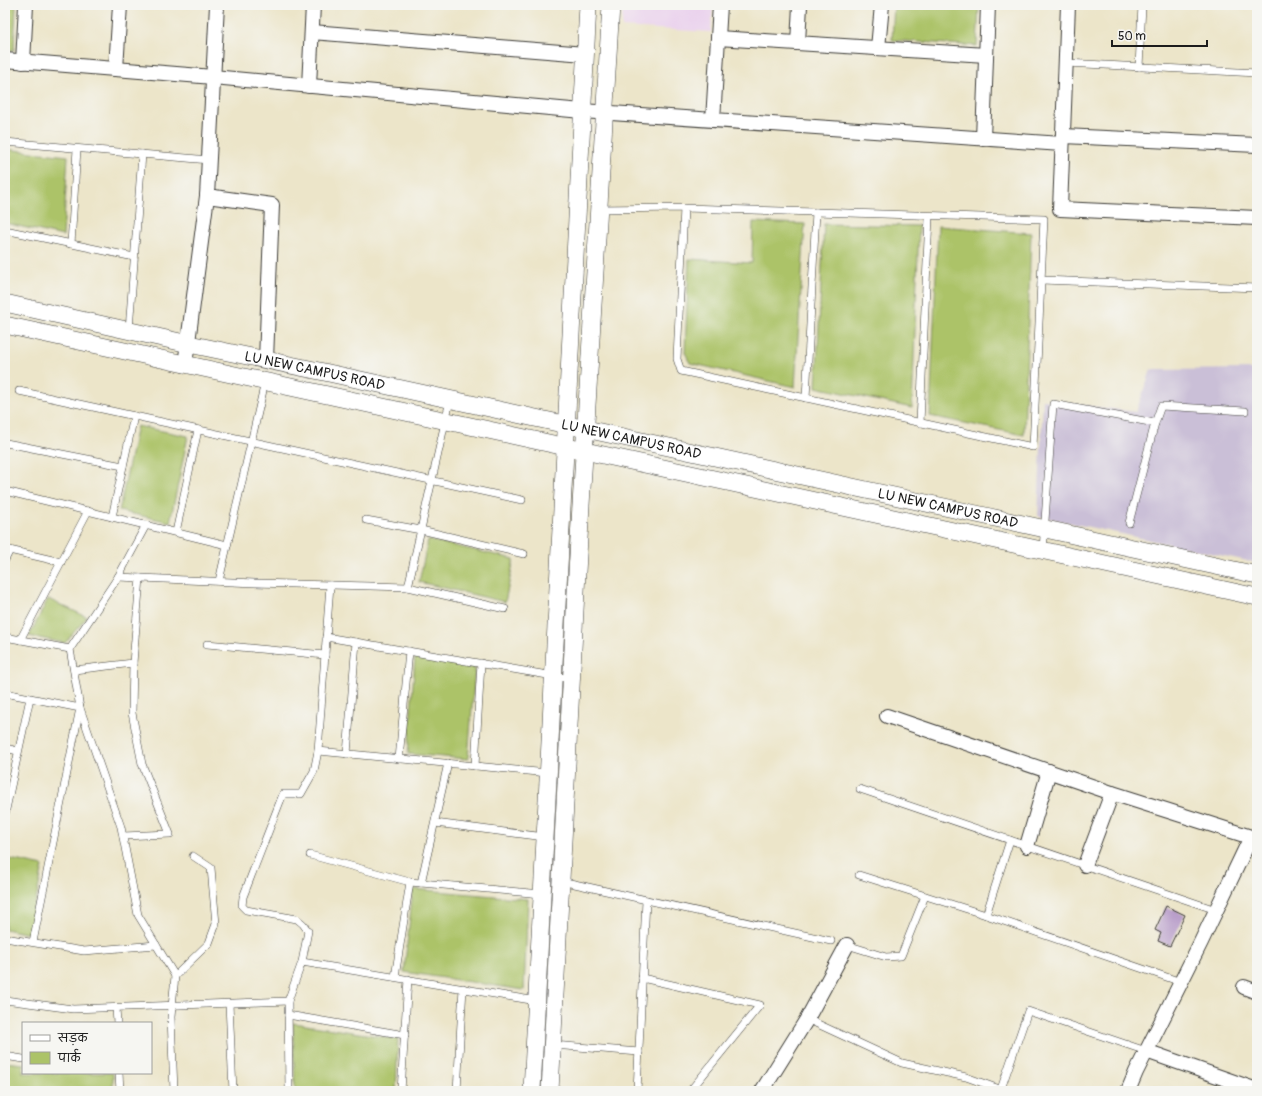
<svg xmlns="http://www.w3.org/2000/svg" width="1262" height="1096" font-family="Pangolin,'Playpen Sans Deva',sans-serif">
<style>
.built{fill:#ead1ed}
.industrial{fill:#cabfd7}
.green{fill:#acc368;stroke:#647042}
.building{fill:#b69ac8}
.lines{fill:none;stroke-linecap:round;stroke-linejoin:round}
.service-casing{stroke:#3b3a36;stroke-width:8}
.minor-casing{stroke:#3b3a36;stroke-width:16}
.tertiary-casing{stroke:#3b3a36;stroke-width:18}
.service{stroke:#fff;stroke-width:7}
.minor{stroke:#fff;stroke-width:14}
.tertiary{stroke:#fff;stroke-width:17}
.labels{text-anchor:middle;stroke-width:3.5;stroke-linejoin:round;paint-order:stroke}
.street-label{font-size:14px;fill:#1c1c1c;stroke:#f6f6f2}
</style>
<rect width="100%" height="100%" fill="#f6f6f2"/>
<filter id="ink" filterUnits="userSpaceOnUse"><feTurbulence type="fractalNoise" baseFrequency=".025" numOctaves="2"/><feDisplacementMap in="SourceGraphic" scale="8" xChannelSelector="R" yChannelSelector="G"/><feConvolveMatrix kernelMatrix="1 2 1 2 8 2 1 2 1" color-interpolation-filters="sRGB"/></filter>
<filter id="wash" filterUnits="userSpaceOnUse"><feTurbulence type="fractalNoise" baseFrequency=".012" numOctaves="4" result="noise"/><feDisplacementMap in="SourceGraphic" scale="16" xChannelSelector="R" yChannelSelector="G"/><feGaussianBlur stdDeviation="0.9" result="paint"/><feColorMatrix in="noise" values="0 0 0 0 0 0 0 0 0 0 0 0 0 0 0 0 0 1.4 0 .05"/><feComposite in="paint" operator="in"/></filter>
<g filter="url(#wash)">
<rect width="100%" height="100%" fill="#ece5c9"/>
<polygon class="built" points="623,5 713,5 711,32 622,27"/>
<polygon class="industrial" points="1257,369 1257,563 1038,516 1043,400 1136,412 1151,370"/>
<g class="green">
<polygon points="5,5 16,5 14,50 5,50"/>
<polygon points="894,5 979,5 977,46 892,40"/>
<polygon points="5,149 68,156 63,236 5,223"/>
<polygon points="753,222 805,224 795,387 690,363 685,352 689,259 752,263"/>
<polygon points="824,224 919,226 912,408 816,387"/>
<polygon points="938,226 1031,233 1024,435 930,416"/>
<polygon points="137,426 188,436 170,522 119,511"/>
<polygon points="428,540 514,559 505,602 419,582"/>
<polygon points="48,599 87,617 65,643 29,636"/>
<polygon points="415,656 475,668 468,759 408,754"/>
<polygon points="5,858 43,866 29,934 5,929"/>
<polygon points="413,889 528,899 524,990 404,972"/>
<polygon points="293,1023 398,1039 396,1091 295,1091"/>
<polygon points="5,1062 23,1064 23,1073 113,1073 113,1091 5,1091"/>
</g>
<g id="blocks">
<polygon class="building" points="1166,906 1185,915 1170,946 1158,941 1161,933 1155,930"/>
</g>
</g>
<g filter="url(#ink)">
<use href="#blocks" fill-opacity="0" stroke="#3b3a36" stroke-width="1"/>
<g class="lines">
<defs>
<g id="service">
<polyline points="1066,63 1257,73"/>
<polyline points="1139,67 1142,5"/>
<polyline points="5,142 209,160"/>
<polyline points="599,209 684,208 1044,219 1033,447 681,371 677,359 684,208"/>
<polyline points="5,230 134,257"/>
<polyline points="71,244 77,149"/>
<polyline points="1041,280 1257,288"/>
<polyline points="129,330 142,154"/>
<polyline points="19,391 522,500"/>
<polyline points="806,398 816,212"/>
<polyline points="920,423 929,216"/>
<polyline points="6,443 123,466"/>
<polyline points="5,491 227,545"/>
<polyline points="112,517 134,416"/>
<polyline points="366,520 421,530 524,554"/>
<polyline points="1129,523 1155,423 1161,406 1245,411"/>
<polyline points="146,525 118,577 70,649 80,708 121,827 138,915 175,976 171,1017 174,1091"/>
<polyline points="176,532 198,430"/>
<polyline points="5,549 61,562"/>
<polyline points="1043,550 1053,404 1155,423"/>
<polyline points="5,560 10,550"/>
<polyline points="118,577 255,583 408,587 505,609"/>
<polyline points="219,581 265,382"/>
<polyline points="408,587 450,400"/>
<polyline points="5,637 70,649"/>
<polyline points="326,637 571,679"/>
<polyline points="20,640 88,511"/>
<polyline points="207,644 325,655"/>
<polyline points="74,670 133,663"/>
<polyline points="5,693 80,708 33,942"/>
<polyline points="5,748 18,751"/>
<polyline points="318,751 548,773"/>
<polyline points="347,754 356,642"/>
<polyline points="399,759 409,651"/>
<polyline points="475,766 481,663"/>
<polyline points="860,789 1216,910"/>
<polyline points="5,814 30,698"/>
<polyline points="435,823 545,837"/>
<polyline points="123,836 170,834 142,764 132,713 133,663 140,578"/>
<polyline points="310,855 410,882 542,894"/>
<polyline points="859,875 986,915 1181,982"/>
<polyline points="561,881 831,941"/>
<polyline points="421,883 448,763"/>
<polyline points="986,915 1010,840"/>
<polyline points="5,938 84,951 156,945"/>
<polyline points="847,945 886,957 901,956 925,896"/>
<polyline points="302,962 308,931 303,924 297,919 246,910 242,906 243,897 283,794 301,794 314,771 318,751 330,585"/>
<polyline points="175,976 209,943 216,924 211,868 193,856"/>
<polyline points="395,977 410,882"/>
<polyline points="642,978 760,1005 690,1091"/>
<polyline points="5,1000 73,1009 288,1001 302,962 537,1001"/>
<polyline points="288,1001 289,1091"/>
<polyline points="229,1004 233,1091"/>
<polyline points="116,1008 117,1023"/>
<polyline points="288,1015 405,1035"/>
<polyline points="807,1019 902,1063 966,1077 1005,1091"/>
<polyline points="553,1045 639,1052"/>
<polyline points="5,1056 23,1059"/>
<polyline points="119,1073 120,1091"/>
<polyline points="1001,1089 1028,1011 1146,1051"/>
<polyline points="401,1091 408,979"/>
<polyline points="457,1091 463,988"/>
<polyline points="637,1091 646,900"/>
</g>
<g id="minor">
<polyline points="1068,5 1060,209 1257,218"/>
<polyline points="312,32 585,54"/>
<polyline points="718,38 986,55"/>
<polyline points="798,43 800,5"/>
<polyline points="878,48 882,5"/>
<polyline points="5,60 213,77 582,111 1062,144"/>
<polyline points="23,62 26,5"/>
<polyline points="116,69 120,5"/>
<polyline points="309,86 313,5"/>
<polyline points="713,120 720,5"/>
<polyline points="1063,136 1257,145"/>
<polyline points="983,139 988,5"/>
<polyline points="207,196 272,205 266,360"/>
<polyline points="185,365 207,196 217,5"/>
<polyline points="887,716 1112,793 1257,839"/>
<polyline points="1027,846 1049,771"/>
<polyline points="1085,865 1112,793"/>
<polyline points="1244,987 1257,992"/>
<polyline points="1146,1051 1257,1090"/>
<polyline points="762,1091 807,1019 847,945"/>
<polyline points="1128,1091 1136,1072 1201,942 1251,837"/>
</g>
<g id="tertiary">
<path id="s1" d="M5,303L189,344L324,372L1257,575"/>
<polyline points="5,325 1257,597"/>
<polyline points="532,1091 588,5"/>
<polyline points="550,1091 577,572 611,5"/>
</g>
</defs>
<use href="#service" class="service-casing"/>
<use href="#minor" class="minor-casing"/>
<use href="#tertiary" class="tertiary-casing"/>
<use href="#service" class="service"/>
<use href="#minor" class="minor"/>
<use href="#tertiary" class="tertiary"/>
</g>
</g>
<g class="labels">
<g class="street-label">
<text dy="5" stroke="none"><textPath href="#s1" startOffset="317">LU NEW CAMPUS ROAD</textPath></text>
<text dy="5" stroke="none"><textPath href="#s1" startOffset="641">LU NEW CAMPUS ROAD</textPath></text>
<text dy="5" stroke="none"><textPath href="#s1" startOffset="965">LU NEW CAMPUS ROAD</textPath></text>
</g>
</g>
<rect width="1262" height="1096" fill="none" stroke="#f6f6f2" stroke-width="20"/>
<rect x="22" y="1022" width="130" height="52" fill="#f6f6f2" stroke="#9f9f9c"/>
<rect x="30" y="1035" width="20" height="6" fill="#ffffff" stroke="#9f9f9c"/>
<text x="58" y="1042" font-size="12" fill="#1c1c1c">सड़क</text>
<rect x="30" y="1052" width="20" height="12" fill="#acc368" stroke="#9f9f9c"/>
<text x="58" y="1062" font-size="12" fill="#1c1c1c">पार्क</text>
<path d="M1112 40v6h95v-6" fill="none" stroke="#1c1c1c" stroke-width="2"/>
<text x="1118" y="40" font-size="12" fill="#1c1c1c" stroke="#f6f6f2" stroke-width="3" paint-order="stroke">50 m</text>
</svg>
